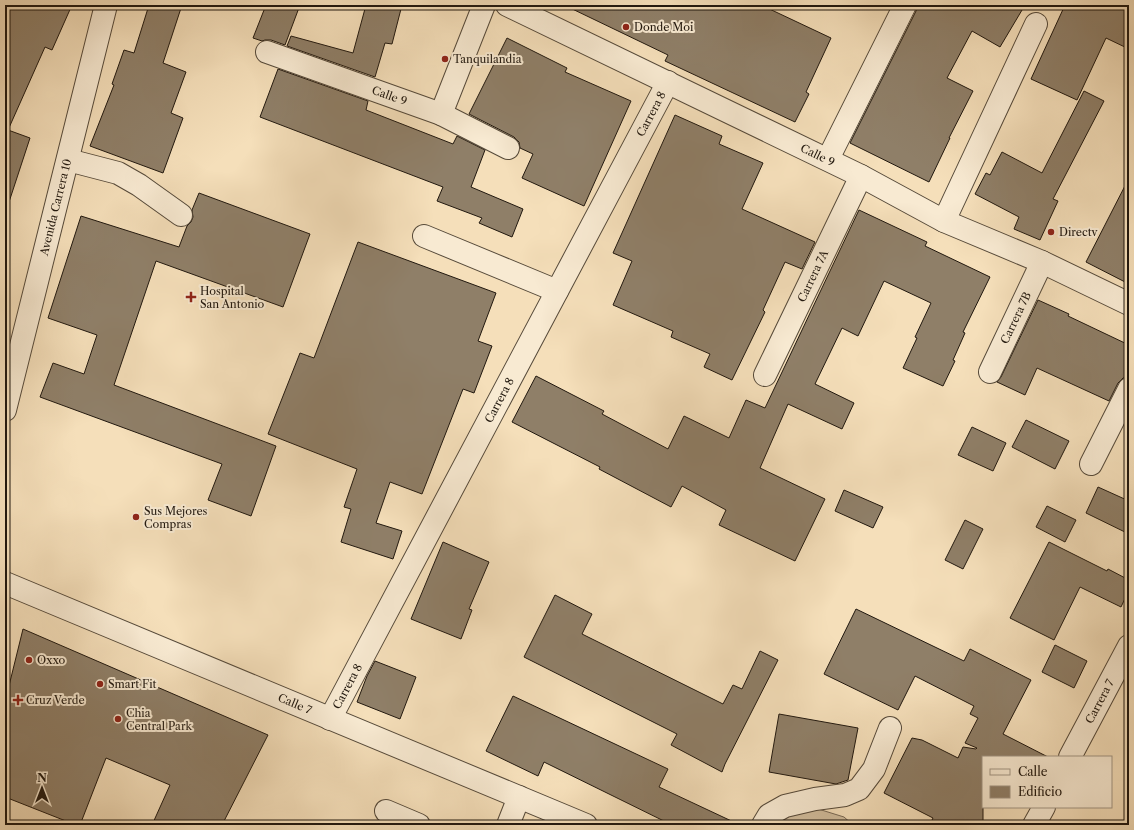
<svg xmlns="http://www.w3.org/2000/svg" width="1134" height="830" font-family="'Libre Caslon Text',serif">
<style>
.green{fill:#d1bd9d;stroke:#796a56}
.building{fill:#8f7f68;stroke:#21180f}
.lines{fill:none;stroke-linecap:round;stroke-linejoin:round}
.minor-casing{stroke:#564a3a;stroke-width:24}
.minor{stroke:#f8ead2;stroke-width:22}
.poi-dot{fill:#8f2418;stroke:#f8ead2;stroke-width:1.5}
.labels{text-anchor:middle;stroke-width:4;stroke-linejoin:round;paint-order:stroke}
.poi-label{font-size:11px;fill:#21180f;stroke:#f8ead2;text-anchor:start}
.street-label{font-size:11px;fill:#21180f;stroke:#f8ead2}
</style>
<rect width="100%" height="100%" fill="#f5dfba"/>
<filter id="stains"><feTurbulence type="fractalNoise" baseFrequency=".005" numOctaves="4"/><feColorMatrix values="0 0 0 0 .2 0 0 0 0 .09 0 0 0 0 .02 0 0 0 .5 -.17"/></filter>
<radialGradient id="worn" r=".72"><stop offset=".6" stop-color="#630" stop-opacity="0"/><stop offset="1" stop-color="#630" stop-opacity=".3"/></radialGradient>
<polygon class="green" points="815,808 844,817 853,825 777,825 783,814"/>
<g class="building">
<polygon points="5,5 72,5 52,50 45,47 8,130 30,138 9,202 5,201"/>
<polygon points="149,5 182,5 163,63 186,72 171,113 183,118 163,173 90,146 114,85 112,84 124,50 134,53"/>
<polygon points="266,5 300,5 285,45 271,40 265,40 262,41 253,38"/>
<polygon points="366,5 402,5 392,44 385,43 375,77 287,46 291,36 353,53"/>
<polygon points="564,5 761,5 831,38 806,92 809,94 795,122 665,61 668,55"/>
<polygon points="917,5 1025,5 1000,47 972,31 947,78 973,91 949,138 950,138 929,182 850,143 916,11"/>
<polygon points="1065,5 1129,5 1129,49 1106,38 1077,100 1031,79"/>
<polygon points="507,38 567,68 565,72 631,101 584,206 522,178 533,154 520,148 519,142 514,137 469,114"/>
<polygon points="278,69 368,101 366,110 453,144 457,136 485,150 471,187 523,209 512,237 479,223 482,218 437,201 443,187 260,117"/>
<polygon points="1084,91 1104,101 1053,199 1058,201 1040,240 1014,229 1019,217 975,194 986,173 990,175 1002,152 1042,173"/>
<polygon points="675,115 722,136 719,144 763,163 742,209 815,242 802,269 785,262 763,310 765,312 732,380 704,367 710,354 671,337 673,331 613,305 632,261 613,253"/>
<polygon points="1129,178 1129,284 1086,262"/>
<polygon points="199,193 310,234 283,307 156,261 114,385 276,446 251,516 208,500 222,464 40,397 53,363 84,374 97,335 48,318 81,216 179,247 187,226 191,222 193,217 192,210"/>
<polygon points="859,210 927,242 925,246 990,277 963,332 965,333 953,360 955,361 943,386 903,368 917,338 915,337 931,303 884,281 858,336 842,328 815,384 854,403 842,429 788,404 760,468 825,499 795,561 719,525 726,510 682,486 671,507 599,469 600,467 512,422 536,376 604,411 602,414 668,449 684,416 729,438 746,400 765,408"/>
<polygon points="358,242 496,293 478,341 492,346 474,393 463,389 422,494 390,482 376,523 402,531 393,559 341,542 351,509 344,507 357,469 268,434 300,353 314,358"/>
<polygon points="1038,300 1069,314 1068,316 1129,345 1129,377 1123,378 1118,383 1109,401 1037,368 1025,395 997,382 1001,377"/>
<polygon points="1026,420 1069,441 1055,469 1012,447"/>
<polygon points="972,427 1006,443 993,471 958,455"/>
<polygon points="1098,487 1129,501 1129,534 1086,513"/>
<polygon points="844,490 883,507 873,528 835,511"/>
<polygon points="1047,506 1076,520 1065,542 1036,527"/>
<polygon points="965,520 983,529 963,569 945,560"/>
<polygon points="443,542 489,562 469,609 472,610 461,639 411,619"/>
<polygon points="1049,542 1107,571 1108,569 1129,580 1129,590 1121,607 1080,587 1054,640 1010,618"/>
<polygon points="555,595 592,614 582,634 723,704 733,685 742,689 760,651 778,660 725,764 722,772 671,745 677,734 524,657"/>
<polygon points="856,609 964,661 970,649 1031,680 1003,734 1048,757 983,757 983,825 943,825 932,820 933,818 884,793 912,738 922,740 958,758 963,747 976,749 977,748 965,743 978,718 970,714 974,706 915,676 898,710 824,674"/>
<polygon points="23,629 268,735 222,825 152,825 170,785 106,758 80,825 76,825 5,797 5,702"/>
<polygon points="1055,645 1087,661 1074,688 1042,672"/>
<polygon points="375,661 416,677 400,719 357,702 367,676"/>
<polygon points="513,696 668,769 659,787 740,825 672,825 544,762 538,776 486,751"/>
<polygon points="779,714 858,728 848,780 836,784 769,772"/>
</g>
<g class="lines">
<defs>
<g id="minor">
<path id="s1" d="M507,5L861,176L944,221L1042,262L1129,304"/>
<path id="s2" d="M267,52L441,114L508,148"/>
<polyline points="441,114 484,5"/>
<polyline points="828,159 905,5"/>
<polyline points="68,160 118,173 139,185 181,215"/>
<polyline points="944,221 1036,24"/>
<polyline points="424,236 557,291"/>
<path id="s3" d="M990,372L1042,262"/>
<path id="s4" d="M765,375L861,176"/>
<path id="s5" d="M5,410L106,5"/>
<polyline points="1091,464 1129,389"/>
<path id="s6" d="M5,583L586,825"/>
<path id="s7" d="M330,719L668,82"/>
<path id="s8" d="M1070,757L1129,646"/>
<polyline points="386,811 419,825"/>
<polyline points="508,825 519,797"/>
<polyline points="763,825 769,815 785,806 815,799 845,795 859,789 874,769 890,728"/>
<polyline points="1034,825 1044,807"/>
</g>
</defs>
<use href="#minor" class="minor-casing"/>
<use href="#minor" class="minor"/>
</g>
<g class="poi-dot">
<circle cx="626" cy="27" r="4"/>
<circle cx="445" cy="59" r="4"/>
<circle cx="1051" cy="232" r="4"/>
<path d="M189 291h4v4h4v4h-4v4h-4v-4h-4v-4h4z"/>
<circle cx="136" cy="517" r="4"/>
<circle cx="29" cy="660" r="4"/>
<circle cx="100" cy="684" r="4"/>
<path d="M16 694h4v4h4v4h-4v4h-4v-4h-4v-4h4z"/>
<circle cx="118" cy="719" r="4"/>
</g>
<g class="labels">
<g class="poi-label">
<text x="634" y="31">Donde Moi</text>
<text x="453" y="63">Tanquilandia</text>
<text x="1059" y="236">Directv</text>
<text x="200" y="295">Hospital<tspan x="200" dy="13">San Antonio</tspan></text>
<text x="144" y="515">Sus Mejores<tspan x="144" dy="13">Compras</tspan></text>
<text x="37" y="664">Oxxo</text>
<text x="108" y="688">Smart Fit</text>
<text x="26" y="704">Cruz Verde</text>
<text x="126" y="717">Chia<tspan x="126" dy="13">Central Park</tspan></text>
</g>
<g class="street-label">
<text dy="4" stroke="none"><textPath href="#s2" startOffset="130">Calle 9</textPath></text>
<text dy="4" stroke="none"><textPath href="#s7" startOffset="685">Carrera 8</textPath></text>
<text dy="4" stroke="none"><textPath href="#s1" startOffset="345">Calle 9</textPath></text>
<text dy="4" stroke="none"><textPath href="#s5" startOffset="209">Avenida Carrera 10</textPath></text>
<text dy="4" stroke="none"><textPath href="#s4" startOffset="110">Carrera 7A</textPath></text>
<text dy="4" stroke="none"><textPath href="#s3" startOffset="60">Carrera 7B</textPath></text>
<text dy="4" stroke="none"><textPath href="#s7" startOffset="361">Carrera 8</textPath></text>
<text dy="4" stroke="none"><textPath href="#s7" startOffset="37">Carrera 8</textPath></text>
<text dy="4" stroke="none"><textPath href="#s8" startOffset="63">Carrera 7</textPath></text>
<text dy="4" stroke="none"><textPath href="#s6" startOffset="314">Calle 7</textPath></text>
</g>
</g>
<rect width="1134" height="830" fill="none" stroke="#f5dfba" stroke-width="20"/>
<rect x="6" y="6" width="1122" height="818" fill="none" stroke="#21180f" stroke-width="2"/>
<rect x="10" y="10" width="1114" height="810" fill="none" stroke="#21180f"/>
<rect x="982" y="756" width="130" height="52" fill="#f8ead2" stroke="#a29684"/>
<rect x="990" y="769" width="20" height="6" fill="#f8ead2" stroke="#a29684"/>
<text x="1018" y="776" font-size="12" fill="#21180f">Calle</text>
<rect x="990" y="786" width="20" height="12" fill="#8f7f68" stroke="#a29684"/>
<text x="1018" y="796" font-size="12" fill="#21180f">Edificio</text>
<g transform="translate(42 788)" stroke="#f8ead2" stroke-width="3" paint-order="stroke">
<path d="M0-3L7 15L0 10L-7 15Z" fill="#21180f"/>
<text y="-6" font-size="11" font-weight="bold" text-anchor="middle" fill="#21180f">N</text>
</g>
<rect width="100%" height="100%" filter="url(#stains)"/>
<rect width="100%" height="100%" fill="url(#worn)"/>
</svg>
